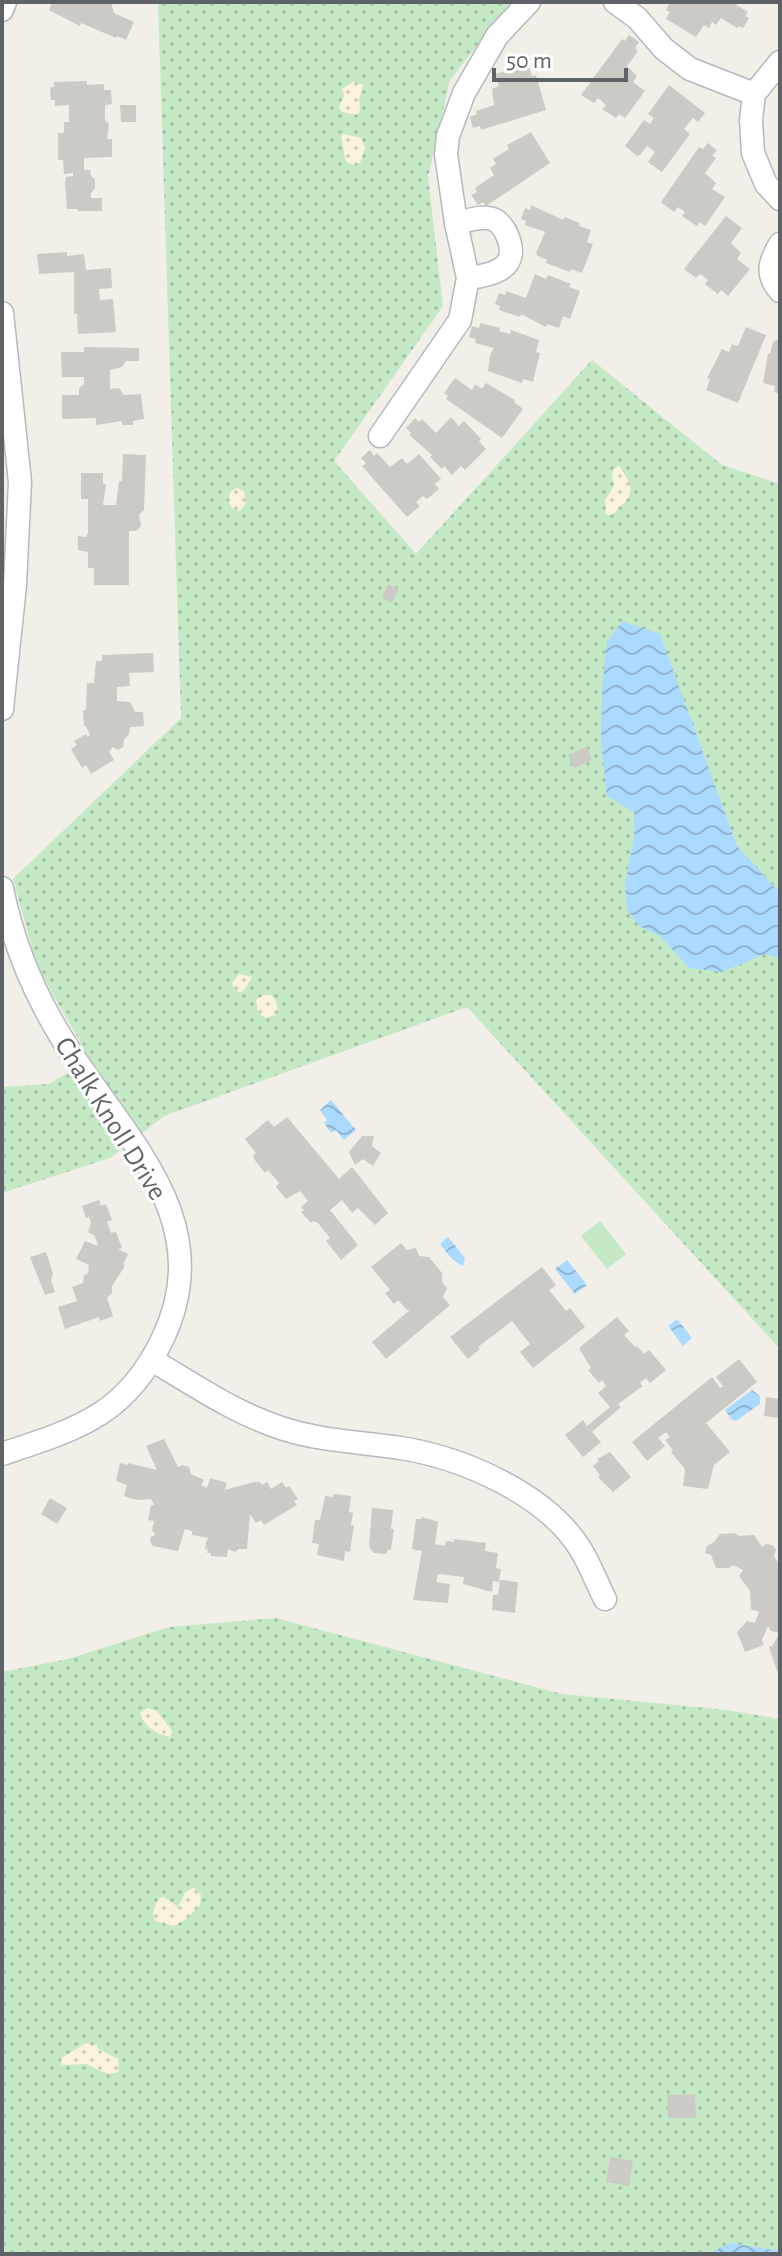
<svg xmlns="http://www.w3.org/2000/svg" width="782" height="2256" font-family="'Alegreya Sans',sans-serif">
<style>
.grass{fill:url(#grass-dots)}
.sand{fill:url(#sand-dots)}
.pitch{fill:#c5e8c5}
.water{fill:url(#water-waves)}
.building{fill:#cccac5}
.lines{fill:none;stroke-linecap:round;stroke-linejoin:round}
.minor-casing{stroke:#b5b8bc;stroke-width:25}
.minor{stroke:#fff;stroke-width:22}
.labels{text-anchor:middle;stroke-width:6;stroke-linejoin:round;paint-order:stroke}
.street-label{font-size:28px;fill:#5f6368;stroke:#fff}
</style>
<defs>
<pattern id="grass-dots" width="8" height="8" patternUnits="userSpaceOnUse" patternTransform="scale(2)"><rect width="8" height="8" fill="#c5e8c5"/><path d="M2 2h.1M6 6h.1" fill="none" stroke="#a3c0a4" stroke-width="1.8" stroke-linecap="round"/></pattern>
<pattern id="sand-dots" width="8" height="8" patternUnits="userSpaceOnUse" patternTransform="scale(2)"><rect width="8" height="8" fill="#fbf3d9"/><path d="M2 2h.1M6 6h.1" fill="none" stroke="#cec8b4" stroke-width="1.8" stroke-linecap="round"/></pattern>
<pattern id="water-waves" width="16" height="10" patternUnits="userSpaceOnUse" patternTransform="scale(2)"><rect width="16" height="10" fill="#aadaff"/><path d="M0 5q4-4 8 0t8 0" fill="none" stroke="#8eb4d2"/></pattern>
</defs>
<rect width="100%" height="100%" fill="#f1efe8"/>
<g class="grass">
<polygon points="158,2 511,2 450,80 428,177 443,306 334,461 416,554 592,360 722,465 780,484 780,1349 467,1007 164,1116 110,1158 2,1193 2,1087 49,1084 69,1072 83,1047 37,966 13,879 181,718"/>
<polygon points="276,1618 562,1694 727,1710 780,1719 780,2254 2,2254 2,1672 68,1659 169,1627"/>
</g>
<g class="sand">
<polygon points="353,82 363,85 359,99 360,112 356,115 342,112 339,107 344,96 342,89"/>
<polygon points="344,134 361,138 365,148 360,163 354,165 346,162 341,137"/>
<path d="M619,466C638,493 632,495 612,515H606L605,500L614,486L612,475L613,469Z"/>
<polygon points="237,488 244,491 246,503 240,511 232,508 228,500 231,491"/>
<polygon points="239,974 252,977 245,989 240,993 234,988 232,983"/>
<path d="M262,995H271C277,1001 280,1008 275,1015L266,1018L258,1013L256,1000Z"/>
<path d="M148,1708L157,1711L172,1731L170,1737C155,1734 144,1726 140,1713Z"/>
<polygon points="194,1887 201,1895 200,1905 186,1919 174,1926 155,1921 153,1913 158,1899 164,1897 178,1907 185,1893"/>
<polygon points="86,2043 97,2045 97,2048 118,2059 119,2072 108,2074 86,2064 62,2065 60,2059"/>
</g>
<polygon class="pitch" points="600,1221 626,1254 607,1269 581,1236"/>
<g class="water">
<polygon points="622,621 660,634 737,846 780,893 780,958 765,954 722,972 689,968 660,936 639,926 627,909 625,884 634,838 634,812 607,796 601,742 602,691 607,642"/>
<polygon points="331,1100 356,1130 344,1140 336,1130 331,1133 324,1123 327,1120 320,1110"/>
<path d="M448,1237L465,1258L463,1266C451,1260 448,1254 440,1244Z"/>
<polygon points="567,1260 587,1285 575,1294 555,1269"/>
<polygon points="677,1319 692,1338 683,1346 668,1326"/>
<polygon points="752,1390 760,1396 760,1404 736,1421 732,1420 725,1410"/>
<polygon points="731,2243 780,2251 780,2254 707,2254"/>
</g>
<g class="building">
<polygon points="52,2 111,2 114,13 134,22 126,40 117,36 116,38 81,23 80,26 49,10"/>
<polygon points="670,2 732,2 748,12 745,16 749,18 743,28 739,26 737,28 721,18 716,25 712,22 709,28 704,25 696,37 666,19 670,12 666,10"/>
<polygon points="629,35 639,42 635,48 638,51 627,66 637,76 633,82 645,91 625,118 619,114 616,118 602,109 606,105 598,98 594,103 581,95 622,39 625,41"/>
<polygon points="528,64 532,76 536,75 546,110 481,130 480,126 473,128 470,117 477,114 476,111 494,105 492,89 499,86 495,74"/>
<polygon points="87,81 87,85 104,84 104,90 111,90 112,104 105,105 105,120 109,124 107,139 112,139 112,157 84,158 84,170 90,170 91,176 95,179 95,188 91,193 91,198 102,198 102,211 78,211 78,209 67,209 65,184 66,177 73,176 73,173 64,174 63,160 58,160 58,133 64,133 64,122 69,122 69,105 55,106 55,100 51,100 50,87 54,87 54,82"/>
<polygon points="669,85 705,113 698,122 693,118 684,129 690,134 662,172 648,162 655,152 647,146 640,155 637,156 625,146 644,120 650,124 654,118 648,114"/>
<polygon points="120,105 136,105 136,122 121,122"/>
<polygon points="531,132 550,163 486,206 483,202 478,205 471,195 477,192 475,188 494,175 490,168 496,164 493,159 509,149 507,145"/>
<polygon points="708,143 717,150 712,156 716,158 705,173 716,183 712,189 725,197 705,226 700,222 697,226 682,216 685,212 678,207 674,212 661,202 699,147 703,149"/>
<polygon points="531,205 563,220 565,217 580,223 579,226 591,230 587,242 593,244 582,273 571,269 570,272 546,263 547,260 538,256 536,253 545,232 525,225 526,221 521,219 525,208 530,210"/>
<polygon points="726,216 742,228 731,243 741,253 737,259 750,269 728,296 721,290 718,294 705,284 708,280 700,274 696,278 684,269"/>
<polygon points="67,252 67,256 84,254 86,270 111,268 112,288 99,289 100,300 113,299 116,332 78,334 77,314 74,314 74,272 39,274 37,254"/>
<polygon points="535,274 546,279 548,275 571,284 569,287 580,291 570,319 563,316 559,328 547,324 546,327 521,314 520,317 499,310 500,306 495,304 499,293 505,295 506,291 526,298"/>
<polygon points="480,323 500,328 499,331 510,334 511,330 539,340 536,352 540,353 533,382 523,379 522,383 488,371 490,355 494,348 475,343 476,339 469,337 472,326 479,328"/>
<polygon points="746,327 766,335 738,403 706,390 710,379 707,378 722,349 729,352 732,344 738,346"/>
<polygon points="777,340 780,341 780,394 774,392 775,386 763,383 768,354 770,354 773,342"/>
<polygon points="84,347 139,348 139,361 126,361 122,367 110,370 110,389 119,388 124,395 141,394 144,419 133,421 133,425 122,425 122,421 96,425 96,418 62,419 62,395 79,395 79,388 84,384 84,377 62,377 61,352 84,352"/>
<polygon points="455,378 472,390 475,384 482,389 486,383 515,400 514,402 523,409 502,438 446,399 448,396 444,393"/>
<polygon points="451,417 459,426 464,421 481,439 479,441 486,449 465,470 461,466 452,475 444,466 442,469 430,457 432,455 409,435 411,433 406,428 415,418 419,422 422,419 436,433"/>
<polygon points="370,450 374,456 377,453 390,467 402,458 407,464 419,454 441,479 435,484 439,489 427,499 423,496 416,502 420,506 407,517 362,466 366,463 361,458"/>
<polygon points="123,454 146,455 144,510 139,515 141,526 136,531 129,531 129,585 94,585 94,568 88,568 88,552 78,550 78,536 86,537 88,533 88,499 81,499 81,473 103,473 103,484 106,484 103,505 116,505 119,481 122,481"/>
<polygon points="388,584 399,589 392,603 382,598"/>
<polygon points="153,653 154,672 129,673 130,686 117,687 117,701 130,702 135,712 143,712 144,726 130,727 129,734 124,740 123,747 118,750 113,747 109,752 114,760 91,774 86,765 82,768 71,749 77,745 74,741 86,734 88,737 90,735 86,726 84,726 83,710 86,710 87,683 94,683 96,661 102,661 102,655"/>
<polygon points="587,747 592,760 574,768 568,755"/>
<polygon points="287,1117 339,1179 352,1167 388,1213 375,1225 358,1208 352,1213 342,1200 330,1210 358,1245 341,1260 326,1241 330,1238 318,1223 313,1221 311,1223 301,1212 304,1210 301,1207 308,1201 300,1191 286,1199 276,1187 279,1183 268,1170 265,1173 254,1159 253,1155 256,1153 245,1139 268,1120 274,1127"/>
<polygon points="362,1136 374,1136 372,1146 381,1153 373,1166 363,1159 355,1165 349,1152"/>
<polygon points="99,1200 101,1206 106,1204 112,1220 107,1222 111,1233 116,1232 122,1248 118,1249 128,1254 123,1264 125,1265 123,1269 112,1286 112,1293 107,1298 113,1316 100,1321 99,1317 65,1329 58,1307 77,1301 72,1287 83,1283 84,1275 88,1274 89,1265 76,1259 85,1241 98,1246 95,1236 88,1232 91,1223 89,1217 86,1218 82,1206"/>
<polygon points="401,1243 407,1250 416,1248 419,1256 429,1257 442,1273 442,1282 447,1288 443,1297 450,1305 386,1359 372,1342 410,1310 407,1310 398,1300 394,1304 385,1293 390,1290 371,1267"/>
<polygon points="46,1252 53,1274 51,1280 55,1292 45,1295 30,1257"/>
<polygon points="542,1267 556,1285 549,1290 566,1311 570,1308 585,1327 533,1368 520,1352 530,1344 512,1321 478,1347 480,1349 468,1359 450,1337"/>
<polygon points="617,1317 629,1331 624,1335 635,1347 637,1346 644,1354 649,1350 666,1370 650,1383 646,1378 640,1383 643,1386 618,1404 621,1407 592,1432 601,1442 583,1457 565,1435 583,1420 587,1426 610,1407 598,1393 606,1386 602,1380 599,1383 588,1370 591,1368 579,1348"/>
<polygon points="739,1359 757,1382 706,1423 730,1452 714,1465 708,1489 683,1486 685,1469 671,1452 673,1450 665,1440 670,1437 666,1432 658,1438 665,1446 647,1461 632,1442 712,1377 720,1388 723,1386 716,1377"/>
<polygon points="766,1397 780,1399 780,1418 764,1416"/>
<polygon points="164,1439 178,1467 183,1465 189,1467 191,1474 204,1480 201,1485 207,1488 210,1478 227,1483 225,1490 254,1482 260,1482 262,1485 267,1482 271,1489 282,1482 286,1488 289,1486 298,1499 294,1501 297,1505 264,1525 261,1520 256,1523 250,1514 247,1549 239,1549 235,1552 228,1549 227,1557 211,1556 211,1553 207,1553 208,1548 205,1550 206,1542 209,1538 192,1535 192,1531 185,1529 178,1551 153,1546 150,1541 151,1536 154,1536 155,1534 152,1530 154,1521 148,1520 151,1505 154,1505 151,1499 137,1500 124,1496 127,1485 116,1481 120,1463 128,1465 128,1463 157,1470 146,1446"/>
<polygon points="610,1452 631,1477 613,1492 598,1477 600,1475 593,1466 599,1461 597,1459"/>
<polygon points="334,1494 351,1496 349,1512 353,1513 351,1525 354,1525 350,1552 345,1551 344,1561 317,1555 319,1544 312,1543 315,1520 320,1520 325,1496 333,1497"/>
<polygon points="50,1498 67,1508 57,1524 41,1514"/>
<polygon points="372,1508 393,1510 391,1529 394,1529 391,1550 388,1550 386,1554 374,1553 369,1547"/>
<polygon points="422,1517 438,1522 435,1544 445,1546 446,1541 454,1542 454,1539 486,1543 485,1551 498,1553 496,1568 501,1569 499,1582 493,1581 492,1592 463,1584 464,1577 438,1574 436,1582 450,1584 448,1603 413,1600 422,1551 412,1549 416,1519 421,1519"/>
<polygon points="735,1533 739,1536 754,1535 762,1547 766,1544 772,1545 776,1549 774,1557 778,1562 780,1560 780,1670 777,1671 769,1647 773,1645 779,1633 771,1631 768,1626 762,1640 764,1645 745,1652 737,1632 747,1621 755,1623 759,1612 751,1609 750,1591 739,1576 743,1570 733,1565 729,1568 716,1568 711,1555 705,1553 707,1546 714,1542 720,1534"/>
<polygon points="500,1580 518,1582 515,1613 492,1610 493,1595 498,1595"/>
<polygon points="695,2094 696,2118 668,2118 667,2095"/>
<polygon points="610,2157 633,2161 629,2186 606,2182"/>
</g>
<g class="lines">
<defs>
<g id="minor">
<polyline points="615,2 637,18 664,49 690,69 754,94"/>
<polyline points="2,10 5,2"/>
<polyline points="780,62 754,94 751,120 753,153 766,184 780,199"/>
<path d="M456,223C467,221 484,214 495,220C500,223 505,230 507,235C521,268 494,275 468,278"/>
<path d="M780,244C770,261 765,274 780,291"/>
<polyline points="2,313 20,482 15,585 2,709"/>
<polyline points="380,436 460,320 468,278 456,223 446,154 448,136 464,93 497,36 529,2"/>
<path d="M2,888C13,945 35,996 66,1045C124,1138 219,1220 163,1338C126,1416 77,1429 2,1454"/>
<path d="M152,1360C194,1385 235,1413 281,1428C320,1441 361,1442 401,1448C463,1458 547,1494 581,1550C590,1565 597,1583 605,1599"/>
</g>
</defs>
<use href="#minor" class="minor-casing"/>
<use href="#minor" class="minor"/>
</g>
<g class="labels">
<g class="street-label">
<text transform="translate(112 1118) rotate(58)" y="10">Chalk Knoll Drive</text>
</g>
</g>
<rect width="782" height="2256" fill="none" stroke="#5f6368" stroke-width="8"/>
<path d="M494 68v12h132v-12" fill="none" stroke="#5f6368" stroke-width="4"/>
<text x="506" y="68" font-size="24" fill="#5f6368" stroke="#ffffff" stroke-width="6" paint-order="stroke">50 m</text>
</svg>
